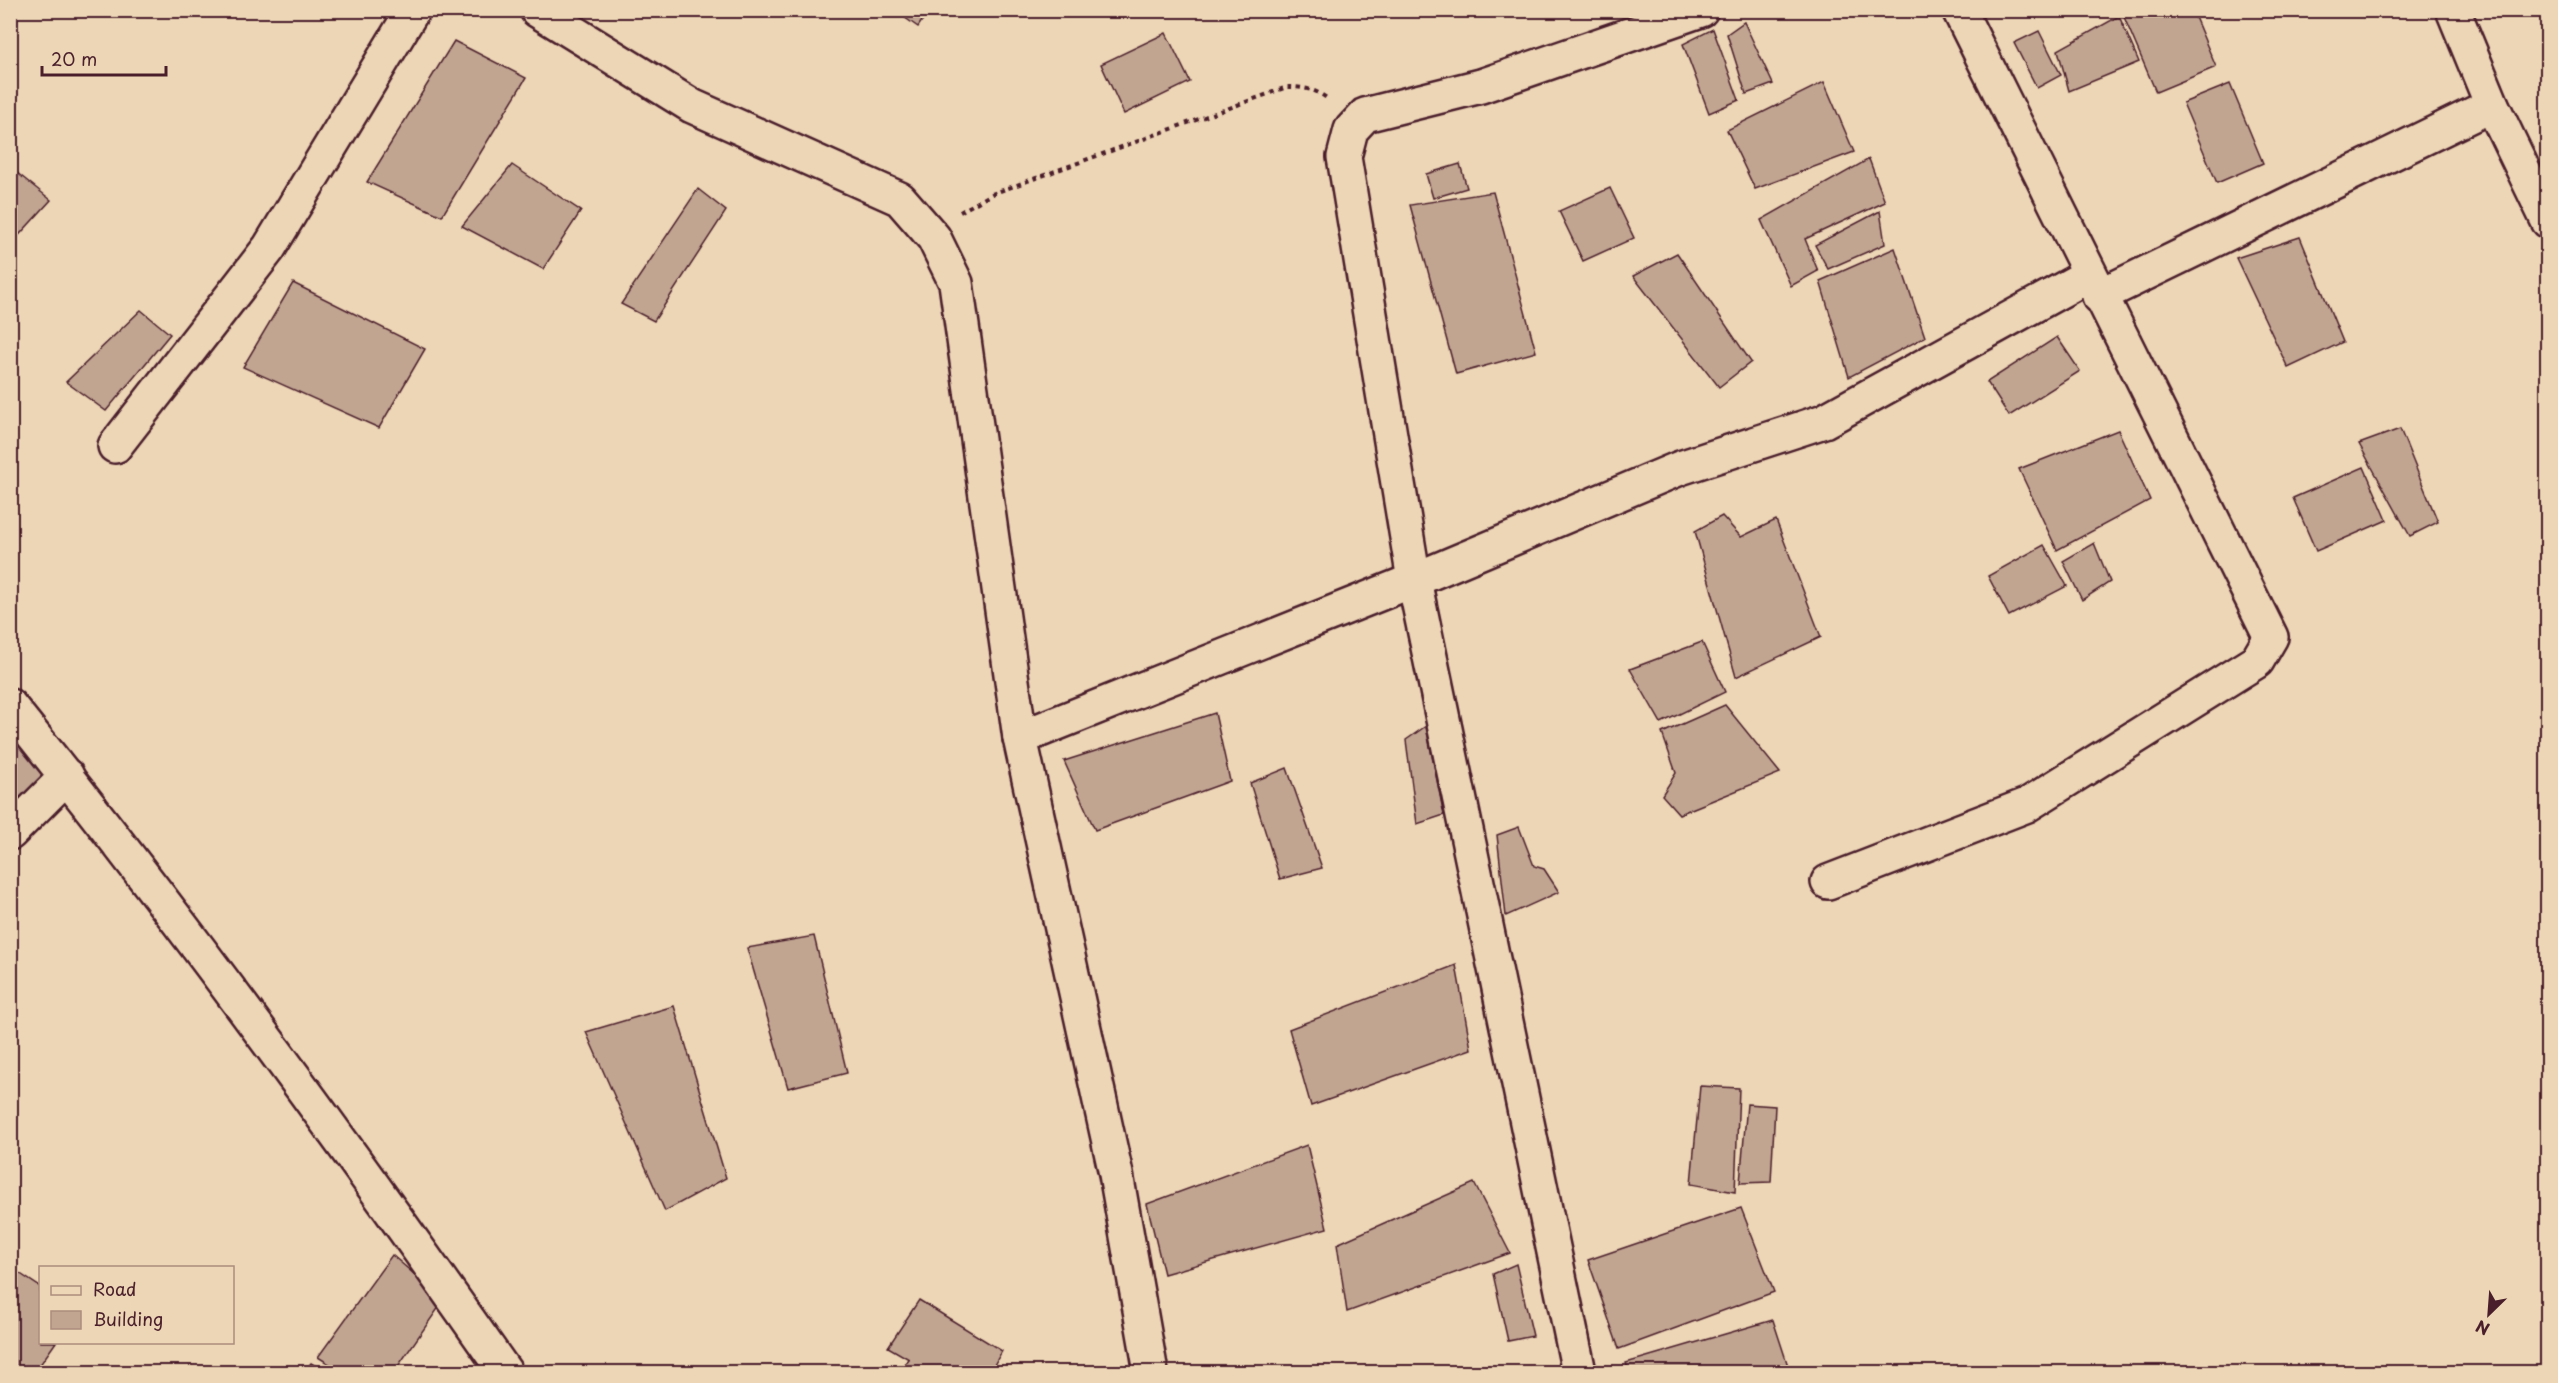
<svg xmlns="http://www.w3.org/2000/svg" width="2558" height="1383" font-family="'Playpen Sans',sans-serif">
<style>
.building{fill:#c1a591;stroke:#4a1f2b;stroke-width:1.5}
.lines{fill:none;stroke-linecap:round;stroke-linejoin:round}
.minor-casing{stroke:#4a1f2b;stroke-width:38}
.path{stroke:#4a1f2b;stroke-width:4;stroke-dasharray:4.5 4.5;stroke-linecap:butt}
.minor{stroke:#edd6b6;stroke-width:33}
</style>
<rect width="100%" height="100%" fill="#edd6b6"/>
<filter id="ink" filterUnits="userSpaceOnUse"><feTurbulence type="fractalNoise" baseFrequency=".0167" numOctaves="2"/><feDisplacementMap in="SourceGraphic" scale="12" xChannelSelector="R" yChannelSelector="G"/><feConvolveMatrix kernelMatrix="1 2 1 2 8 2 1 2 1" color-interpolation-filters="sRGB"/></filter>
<g filter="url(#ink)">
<g class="building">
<polygon points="894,10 929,10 918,27"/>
<polygon points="2121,10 2192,10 2216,67 2156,92"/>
<polygon points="2119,16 2139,62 2069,91 2058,50"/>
<polygon points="1744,22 1773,84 1746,94 1727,34"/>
<polygon points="1713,29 1739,100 1709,113 1683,44"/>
<polygon points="2039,31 2061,75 2037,88 2014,43"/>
<polygon points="1166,33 1190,82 1124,114 1101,64"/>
<polygon points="454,41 526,78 442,216 367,182"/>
<polygon points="1824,82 1854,152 1755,189 1727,130"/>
<polygon points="2230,84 2263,163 2217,183 2183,103"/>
<polygon points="1869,159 1885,202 1805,239 1818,271 1791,286 1761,220"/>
<polygon points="1460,164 1467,188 1433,198 1426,174"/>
<polygon points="512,165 581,211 543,269 462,226"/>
<polygon points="16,172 51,200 10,245 10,179"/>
<polygon points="1610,188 1634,238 1583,261 1559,211"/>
<polygon points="698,189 726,211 654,321 621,304"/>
<polygon points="1493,192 1536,352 1456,374 1410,205"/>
<polygon points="1880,211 1885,244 1828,269 1815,245"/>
<polygon points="2300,237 2343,342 2288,368 2236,258"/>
<polygon points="1895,248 1925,337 1849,377 1820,281"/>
<polygon points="1677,253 1751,362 1719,387 1633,276"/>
<polygon points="293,283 425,349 379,428 243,367"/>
<polygon points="141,310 170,334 106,411 66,382"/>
<polygon points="2057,337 2080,371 2009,416 1987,382"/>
<polygon points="2400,429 2438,522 2410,536 2359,444"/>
<polygon points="2118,430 2150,500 2057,550 2019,469"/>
<polygon points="2364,467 2387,520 2316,551 2293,498"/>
<polygon points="1722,516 1741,537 1776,520 1821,637 1736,677 1695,531"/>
<polygon points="2094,543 2110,582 2082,600 2063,561"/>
<polygon points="2044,545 2067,586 2009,616 1988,576"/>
<polygon points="1702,642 1725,692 1661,723 1630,669"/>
<polygon points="1725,705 1780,773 1679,814 1662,795 1676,773 1662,733"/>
<polygon points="1215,713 1230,781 1095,830 1064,761"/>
<polygon points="10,726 53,776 10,810"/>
<polygon points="1426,726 1444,815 1417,824 1406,740"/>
<polygon points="1287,768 1322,868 1280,879 1250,783"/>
<polygon points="1519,827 1534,866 1544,869 1559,892 1506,916 1497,835"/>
<polygon points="814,936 847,1073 788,1088 747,948"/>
<polygon points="1456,965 1471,1049 1311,1106 1289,1029"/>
<polygon points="674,1006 726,1178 665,1211 586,1032"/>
<polygon points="1700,1086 1739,1088 1735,1192 1691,1184"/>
<polygon points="1747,1104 1775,1106 1771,1182 1740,1183"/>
<polygon points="1307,1145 1327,1228 1164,1274 1147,1204"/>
<polygon points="1474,1183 1510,1253 1347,1312 1337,1244"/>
<polygon points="1741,1208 1774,1292 1619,1349 1588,1260"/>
<polygon points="392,1255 444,1300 394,1372 342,1372 318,1357"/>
<polygon points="1516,1264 1533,1336 1508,1341 1493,1274"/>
<polygon points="10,1267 40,1287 40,1342 56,1342 35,1372 10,1372"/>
<polygon points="919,1300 1002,1351 990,1372 899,1372 909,1359 888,1347"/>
<polygon points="1773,1320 1790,1372 1629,1372 1626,1363"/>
<polygon points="311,1363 326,1372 304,1372"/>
</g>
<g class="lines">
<defs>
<g id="minor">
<polyline points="537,10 692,106 900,199 934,238 956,283 1020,738 1116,1174 1151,1372"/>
<polyline points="2453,10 2492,105 2548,221"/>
<polyline points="2099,296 2492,105"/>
<polyline points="115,446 269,248 413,10"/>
<path d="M10,706C184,922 347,1146 505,1372"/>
<polyline points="1020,738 1414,580 1680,468 1824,421 2089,275"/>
<polyline points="10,833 67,776"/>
<polyline points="1828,882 2027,805 2257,661 2271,637 1959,10"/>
<polyline points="1579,1372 1414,580 1344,157 1351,130 1365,115 1481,86 1701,10"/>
</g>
</defs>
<use href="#minor" class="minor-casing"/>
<path class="path" d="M960,212L992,194L1287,87C1303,87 1315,89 1328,99"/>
<use href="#minor" class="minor"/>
</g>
</g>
<rect width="2558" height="1383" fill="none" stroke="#edd6b6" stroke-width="36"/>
<rect x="18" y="18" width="2522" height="1347" fill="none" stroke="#4a1f2b" stroke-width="2" filter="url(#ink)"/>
<rect x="39" y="1266" width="195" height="78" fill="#edd6b6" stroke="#ac8d7e" stroke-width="1.5"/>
<rect x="51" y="1286" width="30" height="9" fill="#edd6b6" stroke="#ac8d7e" stroke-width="1.5"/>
<text x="93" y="1296" font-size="18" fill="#4a1f2b">Road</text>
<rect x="51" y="1311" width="30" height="18" fill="#c1a591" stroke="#ac8d7e" stroke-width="1.5"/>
<text x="93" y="1326" font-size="18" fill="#4a1f2b">Building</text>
<g transform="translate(2489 1314) rotate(205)" stroke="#edd6b6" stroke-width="4.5" paint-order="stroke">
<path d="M0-4.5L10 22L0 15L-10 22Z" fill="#4a1f2b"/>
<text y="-9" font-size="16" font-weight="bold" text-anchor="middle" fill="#4a1f2b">N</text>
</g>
<path d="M42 66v9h124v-9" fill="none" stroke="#4a1f2b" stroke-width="3"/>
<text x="51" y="66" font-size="18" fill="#4a1f2b" stroke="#edd6b6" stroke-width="4.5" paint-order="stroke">20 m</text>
</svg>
